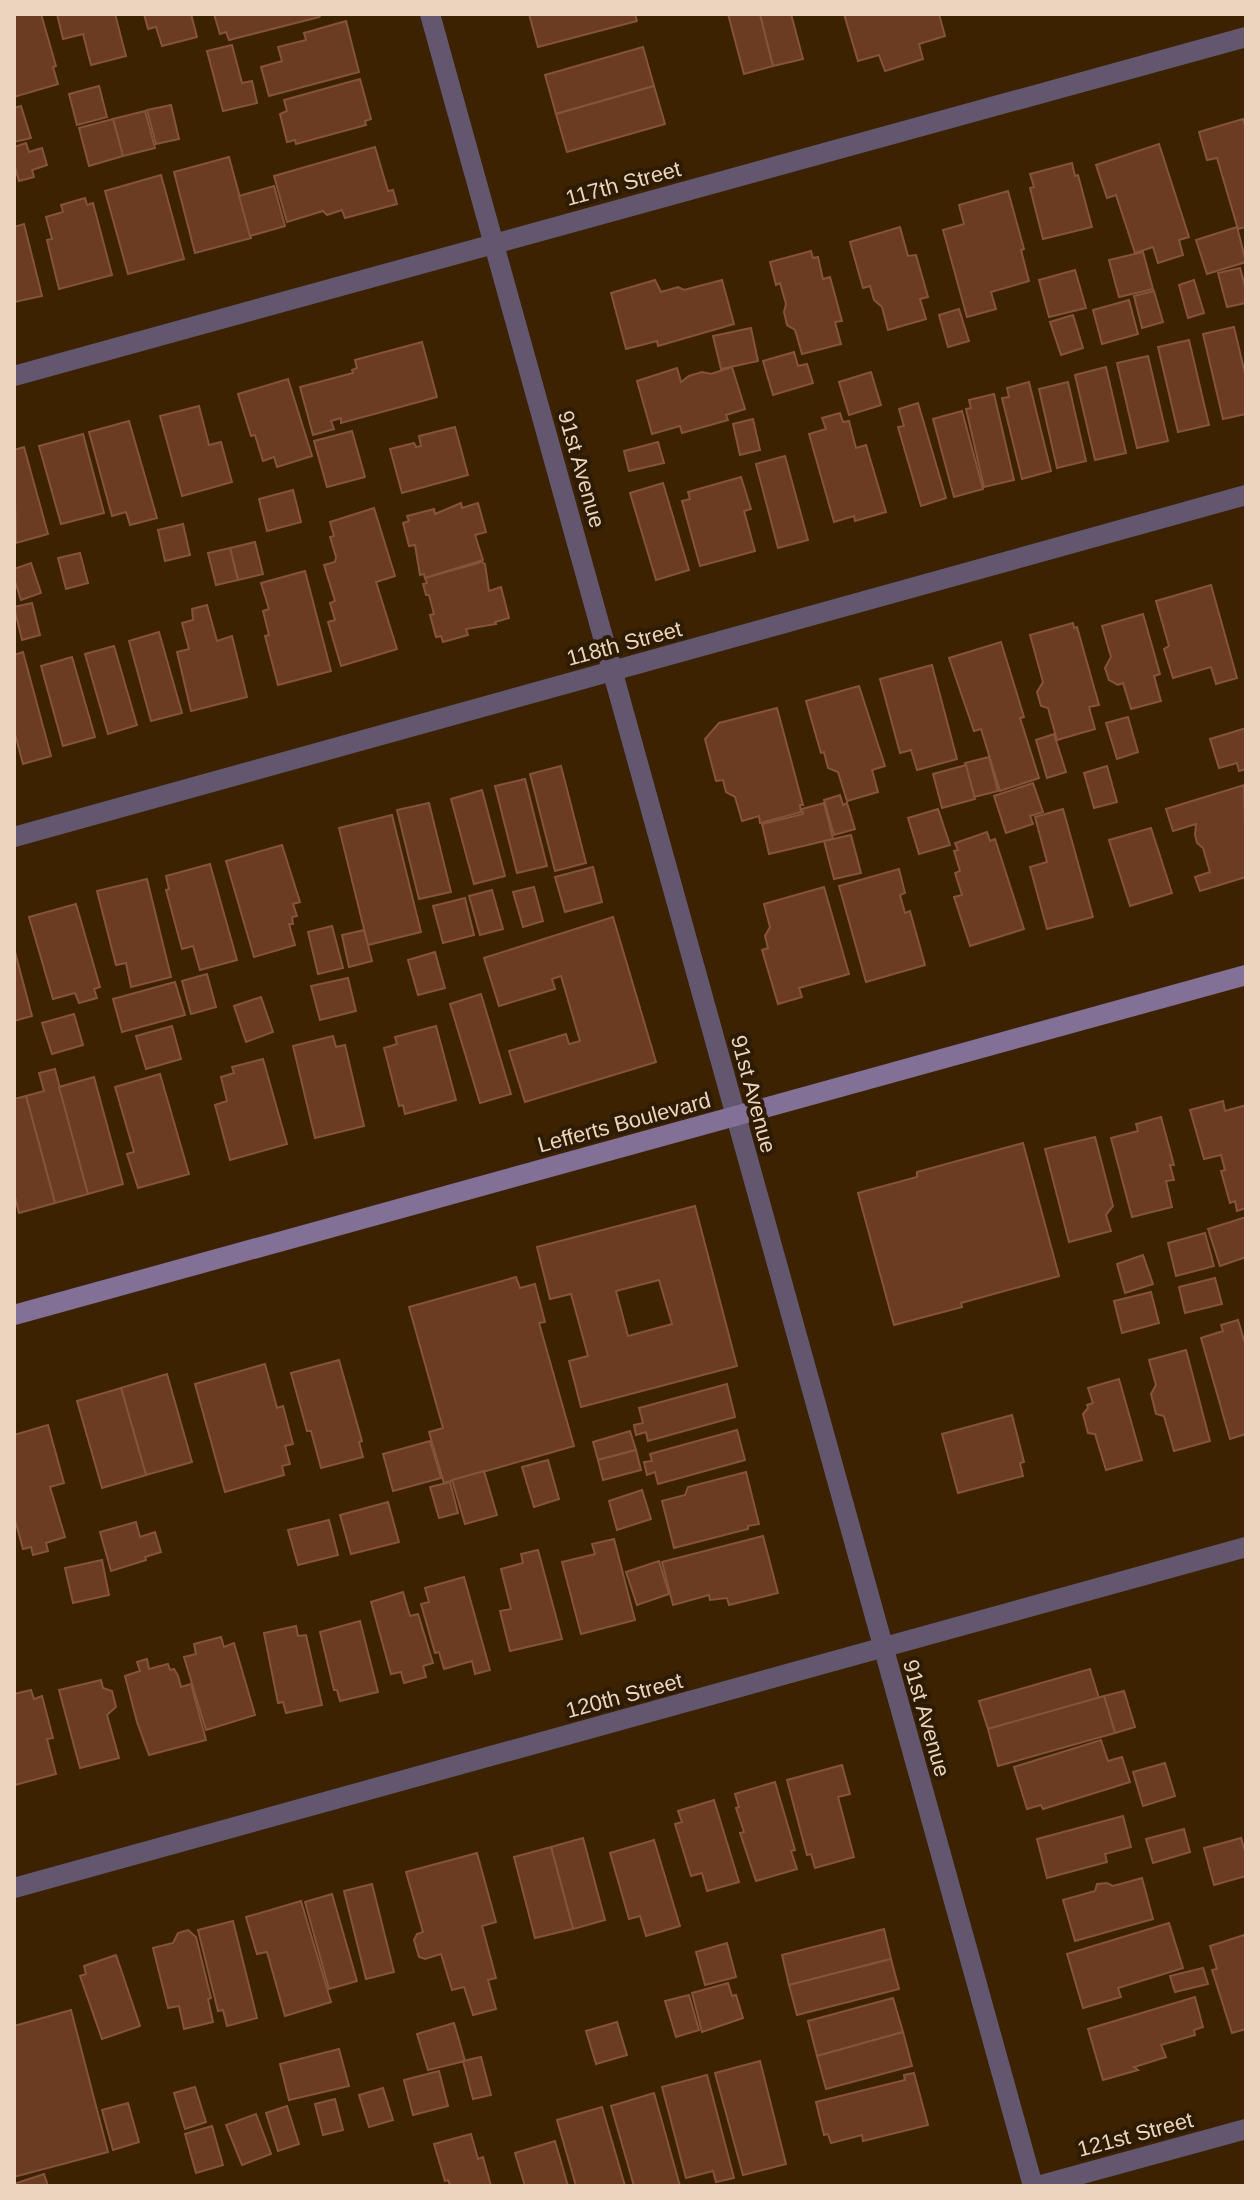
<svg xmlns="http://www.w3.org/2000/svg" width="1260" height="2200" font-family="Helvetica,sans-serif">
<style>
.building{fill:#6b3b22;stroke:#855339;stroke-width:2;fill-rule:evenodd}
.lines{fill:none;stroke-linecap:round;stroke-linejoin:round}
.street{stroke:#63576f;stroke-width:20}
.secondary{stroke:#837096;stroke-width:20}
.labels{text-anchor:middle;stroke-width:8;stroke-linejoin:round;paint-order:stroke}
.street-label{font-size:22px;fill:#ebd5bf;stroke:#2e1b04}
</style>
<rect width="100%" height="100%" fill="#3d2200"/>
<g class="building">
<polygon points="14,14 41,14 56,66 53,67 58,84 14,97"/>
<polygon points="57,14 115,14 126,56 91,65 83,34 63,39"/>
<polygon points="144,14 191,14 197,37 162,46 156,27 148,29"/>
<polygon points="214,14 322,14 319,17 229,40 226,32 220,34"/>
<polygon points="529,14 635,14 637,21 538,47"/>
<polygon points="728,14 760,14 773,66 744,74"/>
<polygon points="760,14 791,14 803,59 773,66"/>
<polygon points="844,14 939,14 945,36 919,44 923,59 885,71 879,55 858,61"/>
<polygon points="346,21 359,72 269,96 261,67 282,61 278,47 306,40 304,33"/>
<polygon points="232,45 242,83 252,81 257,103 223,111 207,51"/>
<polygon points="643,47 654,86 556,114 545,75"/>
<polygon points="360,79 371,119 365,121 366,125 296,144 295,140 287,142 280,114 287,111 284,100"/>
<polygon points="99,86 107,117 77,125 69,94"/>
<polygon points="654,86 665,124 567,152 556,114"/>
<polygon points="171,105 179,139 156,144 147,110"/>
<polygon points="21,106 31,138 14,142 14,108"/>
<polygon points="145,111 155,148 123,156 113,119"/>
<polygon points="113,119 123,156 89,166 79,128"/>
<polygon points="1243,119 1246,129 1246,227 1238,229 1217,158 1207,160 1199,132"/>
<polygon points="26,143 29,152 42,148 47,165 32,170 34,177 19,181 14,164 14,147"/>
<polygon points="1159,144 1189,237 1179,240 1183,255 1158,263 1153,247 1135,253 1116,195 1107,198 1096,165"/>
<polygon points="375,147 388,191 393,190 397,204 345,218 342,210 327,215 323,211 287,222 274,176"/>
<polygon points="229,157 251,238 195,253 174,172"/>
<polygon points="1072,163 1075,176 1078,175 1092,227 1043,239 1030,188 1034,187 1030,174"/>
<polygon points="161,175 184,259 128,274 105,191"/>
<polygon points="274,186 285,226 250,236 239,196"/>
<polygon points="1008,191 1024,249 1021,250 1029,281 991,292 996,309 967,317 943,230 964,224 959,205"/>
<polygon points="85,198 87,205 93,203 112,275 59,289 47,240 52,239 46,217 63,212 61,205"/>
<polygon points="24,224 42,296 14,302 14,227"/>
<polygon points="900,227 908,256 916,255 928,297 920,299 926,319 888,330 882,307 874,300 870,286 863,288 850,242"/>
<polygon points="1237,227 1246,262 1207,274 1196,240"/>
<polygon points="811,251 813,258 818,257 823,279 830,277 842,321 835,322 841,344 802,354 795,330 787,325 784,312 786,304 780,283 776,285 770,262"/>
<polygon points="1143,252 1153,289 1119,297 1109,260"/>
<polygon points="1240,268 1246,290 1246,303 1227,307 1218,273"/>
<polygon points="1075,270 1086,308 1049,317 1039,280"/>
<polygon points="655,280 661,292 678,287 684,290 722,280 734,324 658,346 657,341 626,349 611,293"/>
<polygon points="1194,280 1204,313 1188,318 1179,285"/>
<polygon points="1154,291 1163,322 1142,328 1134,296"/>
<polygon points="1129,300 1138,334 1102,344 1093,310"/>
<polygon points="959,309 969,341 948,347 939,315"/>
<polygon points="1073,315 1083,348 1061,355 1050,322"/>
<polygon points="1234,327 1246,378 1246,414 1223,419 1203,334"/>
<polygon points="751,328 758,361 721,369 713,336"/>
<polygon points="1189,340 1209,425 1178,432 1158,347"/>
<polygon points="422,342 437,397 341,423 341,418 331,421 334,429 313,435 300,387 353,373 352,370 357,368 355,360"/>
<polygon points="794,352 798,366 807,364 813,383 773,395 763,361"/>
<polygon points="1148,356 1168,441 1137,448 1117,363"/>
<polygon points="732,367 745,409 726,415 728,420 682,433 680,426 652,434 637,381 677,368 681,382 689,376 702,372 711,374"/>
<polygon points="1106,367 1126,453 1095,460 1075,375"/>
<polygon points="871,372 881,405 849,415 839,382"/>
<polygon points="288,379 312,456 277,467 274,457 263,461 255,435 251,436 238,394"/>
<polygon points="1029,382 1051,471 1022,479 1002,398 1009,397 1007,388"/>
<polygon points="1068,382 1086,461 1057,468 1039,389"/>
<polygon points="994,394 1014,480 984,487 966,409 971,408 969,400"/>
<polygon points="918,403 946,498 921,506 898,427 904,426 899,409"/>
<polygon points="199,406 209,445 221,442 232,482 182,496 160,416"/>
<polygon points="962,411 983,489 954,497 933,419"/>
<polygon points="840,413 843,422 849,421 856,448 866,445 886,512 855,521 854,516 834,522 809,434 826,429 822,418"/>
<polygon points="753,419 760,450 740,455 733,424"/>
<polygon points="129,421 157,518 130,525 126,512 112,516 89,432"/>
<polygon points="455,427 468,475 402,493 390,449 414,443 416,447 421,446 419,436"/>
<polygon points="352,431 365,477 327,487 314,441"/>
<polygon points="83,434 104,513 61,524 39,446"/>
<polygon points="658,442 664,463 629,471 624,451"/>
<polygon points="24,447 48,534 16,543 14,450"/>
<polygon points="785,456 808,540 778,548 756,464"/>
<polygon points="741,477 751,509 744,511 755,551 700,566 682,501 690,499 688,492"/>
<polygon points="663,483 689,570 656,580 630,493"/>
<polygon points="293,490 301,522 267,531 259,499"/>
<polygon points="461,503 462,508 478,503 486,532 475,535 483,560 425,578 424,574 420,575 415,545 409,546 403,523 409,521 407,516 434,509 435,514"/>
<polygon points="374,508 395,576 376,582 397,649 341,666 328,622 335,620 330,603 335,601 324,565 335,562 336,557 330,537 334,536 330,522"/>
<polygon points="183,524 190,555 165,561 158,530"/>
<polygon points="255,542 263,574 238,580 230,548"/>
<polygon points="230,548 238,580 216,585 208,553"/>
<polygon points="80,553 88,583 66,589 58,558"/>
<polygon points="482,562 485,564 489,591 501,587 509,618 495,622 496,624 466,629 468,635 443,642 441,636 436,637 430,615 434,614 429,595 426,595 423,584 427,583 425,578"/>
<polygon points="31,563 41,593 21,600 14,578 14,569"/>
<polygon points="305,571 331,671 278,685 265,636 269,635 263,611 269,609 261,583"/>
<polygon points="1211,585 1237,678 1216,684 1211,667 1173,678 1164,649 1169,646 1156,601"/>
<polygon points="32,603 40,635 22,640 14,607"/>
<polygon points="207,605 217,641 232,636 247,697 191,711 177,652 189,649 182,623 193,620 192,609"/>
<polygon points="1143,614 1160,674 1154,676 1161,701 1131,709 1123,683 1118,685 1109,680 1105,668 1111,657 1102,626"/>
<polygon points="1073,623 1074,628 1077,627 1099,705 1089,707 1095,729 1057,740 1048,708 1041,706 1037,692 1043,682 1030,635"/>
<polygon points="159,632 182,713 151,721 129,641"/>
<polygon points="1001,642 1024,717 1020,718 1039,778 1000,791 981,729 974,731 949,658"/>
<polygon points="114,646 137,725 108,734 85,654"/>
<polygon points="23,652 51,756 23,764 14,730 14,655"/>
<polygon points="72,657 95,737 63,746 41,666"/>
<polygon points="932,665 957,759 917,770 911,750 900,753 880,679"/>
<polygon points="859,686 885,766 872,770 878,792 847,801 838,772 828,768 824,752 821,753 806,701"/>
<polygon points="777,708 803,805 800,805 801,812 760,823 759,816 742,821 735,797 726,792 723,780 716,781 705,739 719,723"/>
<polygon points="1128,717 1138,752 1117,759 1106,723"/>
<polygon points="1246,728 1246,769 1239,771 1237,763 1219,768 1210,739"/>
<polygon points="1054,734 1066,772 1047,778 1036,740"/>
<polygon points="989,757 998,791 974,797 965,763"/>
<polygon points="966,765 975,799 942,808 933,774"/>
<polygon points="561,766 586,863 555,871 530,774"/>
<polygon points="1107,766 1117,802 1094,808 1084,773"/>
<polygon points="525,779 547,866 517,873 495,786"/>
<polygon points="1033,783 1043,812 1030,816 1033,824 1006,833 994,796"/>
<polygon points="1244,785 1246,877 1200,891 1195,877 1210,872 1203,848 1197,843 1195,835 1196,824 1173,831 1166,809"/>
<polygon points="482,790 505,876 474,884 451,799"/>
<polygon points="840,795 843,805 847,803 855,829 834,835 824,800"/>
<polygon points="429,803 451,892 419,899 397,810"/>
<polygon points="824,803 833,839 769,854 762,824 803,814 802,809"/>
<polygon points="938,809 950,845 919,854 908,818"/>
<polygon points="1063,809 1093,917 1047,929 1030,867 1047,862 1035,817"/>
<polygon points="392,815 421,932 368,945 339,828"/>
<polygon points="1151,828 1172,893 1130,906 1109,840"/>
<polygon points="987,832 990,841 995,839 1024,929 970,946 954,897 962,895 955,873 960,871 954,851 958,850 955,843"/>
<polygon points="851,835 861,873 834,879 824,841"/>
<polygon points="282,845 300,902 293,904 297,916 292,917 293,924 289,924 295,945 254,957 226,861"/>
<polygon points="210,864 237,960 200,970 193,946 182,949 166,890 169,889 166,876"/>
<polygon points="593,867 602,902 565,912 555,877"/>
<polygon points="899,869 905,893 900,895 905,913 910,911 925,965 866,982 839,886"/>
<polygon points="147,879 171,977 131,987 126,963 116,965 97,891"/>
<polygon points="534,887 543,921 523,927 513,892"/>
<polygon points="824,887 849,974 799,988 802,997 778,1004 762,950 768,948 765,936 770,927 764,904"/>
<polygon points="492,890 503,929 480,935 469,896"/>
<polygon points="465,898 474,935 443,943 433,906"/>
<polygon points="76,904 100,987 94,989 97,998 79,1003 75,993 53,999 29,917"/>
<polygon points="613,917 656,1062 525,1102 509,1051 566,1034 569,1044 580,1041 561,976 552,979 555,989 499,1006 484,958"/>
<polygon points="332,926 343,968 318,974 308,932"/>
<polygon points="364,930 372,961 349,967 342,935"/>
<polygon points="14,948 32,1016 14,1021"/>
<polygon points="435,952 445,988 418,995 408,960"/>
<polygon points="207,974 216,1007 191,1014 182,981"/>
<polygon points="348,978 356,1011 320,1020 311,986"/>
<polygon points="175,982 185,1015 122,1032 113,999"/>
<polygon points="481,994 511,1094 480,1103 450,1004"/>
<polygon points="261,997 273,1032 246,1042 234,1006"/>
<polygon points="74,1014 83,1045 52,1054 42,1023"/>
<polygon points="172,1026 181,1059 146,1069 136,1036"/>
<polygon points="436,1026 456,1100 405,1114 403,1105 399,1106 384,1048 397,1044 395,1037"/>
<polygon points="333,1036 336,1047 345,1045 364,1126 315,1138 293,1046"/>
<polygon points="263,1059 287,1144 230,1160 215,1105 227,1101 221,1077 234,1073 232,1067"/>
<polygon points="55,1069 88,1194 55,1203 26,1096 44,1091 39,1073"/>
<polygon points="160,1074 189,1174 138,1188 127,1154 134,1152 115,1087"/>
<polygon points="94,1077 123,1184 88,1194 59,1087"/>
<polygon points="26,1096 55,1203 19,1213 14,1193 14,1099"/>
<polygon points="1223,1101 1225,1111 1246,1105 1246,1208 1237,1211 1235,1201 1230,1203 1221,1171 1225,1170 1221,1155 1204,1159 1190,1110"/>
<polygon points="1161,1117 1174,1165 1170,1165 1174,1180 1166,1181 1172,1207 1132,1217 1111,1138 1138,1131 1136,1124"/>
<polygon points="1095,1137 1113,1206 1106,1215 1111,1231 1069,1242 1045,1149"/>
<polygon points="1023,1143 1059,1276 961,1303 962,1307 894,1325 858,1193 917,1177 917,1172"/>
<path d="M695,1206L737,1366L581,1407L569,1361L588,1356L571,1294L550,1299L537,1247ZM659,1280L672,1324L628,1336L616,1291Z"/>
<polygon points="1246,1217 1246,1257 1220,1266 1208,1229"/>
<polygon points="1205,1233 1214,1266 1176,1276 1168,1243"/>
<polygon points="1143,1255 1153,1284 1125,1293 1117,1264"/>
<polygon points="516,1277 520,1288 535,1284 545,1322 539,1323 574,1446 444,1483 429,1432 443,1428 409,1307"/>
<polygon points="1215,1278 1222,1304 1185,1313 1179,1287"/>
<polygon points="1151,1292 1159,1323 1122,1333 1114,1301"/>
<polygon points="1238,1320 1246,1347 1246,1434 1230,1439 1201,1338 1223,1331 1221,1325"/>
<polygon points="1186,1350 1210,1441 1174,1451 1164,1416 1156,1414 1151,1394 1156,1385 1149,1360"/>
<polygon points="339,1360 362,1441 359,1442 363,1457 321,1468 311,1431 307,1431 291,1373"/>
<polygon points="265,1364 277,1408 283,1406 293,1444 285,1446 290,1464 282,1466 284,1475 225,1492 195,1384"/>
<polygon points="167,1374 192,1462 146,1475 121,1388"/>
<polygon points="1119,1379 1142,1460 1106,1470 1095,1434 1088,1433 1083,1414 1088,1408 1087,1405 1093,1403 1088,1388"/>
<polygon points="727,1384 735,1417 648,1441 646,1432 636,1435 634,1425 643,1423 639,1408"/>
<polygon points="121,1388 146,1475 102,1488 77,1401"/>
<polygon points="1012,1415 1024,1462 1020,1463 1023,1476 958,1493 942,1434"/>
<polygon points="48,1425 64,1483 50,1487 65,1537 46,1543 48,1551 33,1555 31,1547 23,1549 14,1516 14,1435"/>
<polygon points="737,1430 745,1460 658,1484 655,1472 647,1475 644,1462 652,1461 650,1454"/>
<polygon points="630,1431 636,1450 598,1460 593,1442"/>
<polygon points="430,1441 441,1478 393,1491 383,1454"/>
<polygon points="636,1450 641,1470 603,1480 598,1460"/>
<polygon points="548,1460 559,1499 534,1507 522,1467"/>
<polygon points="484,1471 497,1515 465,1524 452,1480"/>
<polygon points="746,1472 759,1524 748,1526 748,1529 674,1548 662,1501 685,1495 688,1487"/>
<polygon points="450,1482 458,1513 439,1518 430,1487"/>
<polygon points="642,1490 651,1519 617,1530 609,1501"/>
<polygon points="388,1502 399,1542 351,1554 340,1515"/>
<polygon points="329,1520 338,1555 298,1565 288,1530"/>
<polygon points="136,1522 140,1537 155,1532 161,1552 145,1557 146,1560 111,1571 100,1532"/>
<polygon points="763,1536 778,1593 729,1605 727,1598 710,1600 709,1595 673,1605 662,1562"/>
<polygon points="614,1539 635,1620 581,1634 562,1562 595,1554 592,1544"/>
<polygon points="538,1550 562,1639 510,1651 500,1611 511,1609 501,1569 523,1563 521,1554"/>
<polygon points="102,1560 109,1595 73,1603 65,1568"/>
<polygon points="659,1561 669,1594 637,1605 626,1572"/>
<polygon points="464,1577 490,1670 475,1674 472,1661 444,1669 439,1652 435,1653 421,1604 429,1602 425,1588"/>
<polygon points="403,1592 410,1616 418,1614 433,1663 423,1666 426,1677 404,1683 401,1672 391,1674 371,1602"/>
<polygon points="360,1621 378,1692 340,1701 337,1690 334,1690 320,1632"/>
<polygon points="296,1626 298,1636 306,1635 322,1705 286,1713 283,1702 278,1703 264,1633"/>
<polygon points="221,1637 224,1647 234,1643 255,1715 206,1730 184,1657 196,1654 194,1644"/>
<polygon points="147,1659 149,1669 168,1664 170,1670 174,1669 178,1676 181,1687 191,1684 206,1740 149,1755 137,1722 125,1676 140,1671 137,1662"/>
<polygon points="1090,1669 1099,1698 988,1729 979,1701"/>
<polygon points="101,1680 103,1688 112,1691 116,1707 107,1715 119,1758 80,1768 59,1690"/>
<polygon points="31,1690 34,1699 42,1696 53,1738 47,1739 56,1774 15,1785 14,1694"/>
<polygon points="1124,1691 1135,1727 1115,1733 1104,1696"/>
<polygon points="1104,1696 1115,1733 998,1766 988,1729"/>
<polygon points="1101,1740 1108,1761 1122,1757 1130,1782 1043,1809 1041,1805 1027,1809 1014,1767"/>
<polygon points="1165,1763 1175,1796 1143,1806 1133,1772"/>
<polygon points="842,1765 850,1794 838,1797 854,1857 815,1868 811,1854 807,1855 787,1780"/>
<polygon points="775,1782 795,1850 791,1851 797,1869 756,1881 740,1833 744,1832 736,1808 739,1807 735,1794"/>
<polygon points="714,1800 739,1882 707,1891 702,1873 691,1876 675,1824 682,1822 678,1811"/>
<polygon points="1123,1816 1131,1847 1105,1854 1107,1862 1047,1878 1037,1839"/>
<polygon points="1184,1829 1190,1852 1153,1863 1146,1839"/>
<polygon points="583,1838 605,1920 573,1929 551,1847"/>
<polygon points="1241,1838 1246,1855 1246,1876 1214,1885 1204,1848"/>
<polygon points="654,1840 680,1926 646,1936 640,1916 629,1919 610,1853"/>
<polygon points="551,1847 573,1929 535,1938 514,1857"/>
<polygon points="477,1853 496,1922 482,1926 496,1978 488,1980 496,2009 473,2015 464,1987 452,1990 441,1954 425,1959 419,1957 414,1940 417,1934 423,1932 406,1872"/>
<polygon points="1142,1878 1153,1919 1075,1941 1063,1900 1095,1891 1097,1884 1107,1883 1113,1886"/>
<polygon points="372,1884 394,1972 366,1979 344,1891"/>
<polygon points="332,1894 357,1981 329,1989 305,1902"/>
<polygon points="301,1901 331,2002 285,2016 267,1952 257,1954 246,1917"/>
<polygon points="233,1921 257,2018 227,2026 223,2010 218,2011 198,1930"/>
<polygon points="1169,1923 1183,1968 1118,1988 1121,1997 1083,2008 1067,1954"/>
<polygon points="884,1929 891,1959 789,1985 782,1955"/>
<polygon points="188,1930 196,1937 211,1998 208,1999 213,2022 184,2029 179,2006 168,2008 153,1948 173,1943 178,1933"/>
<polygon points="1244,1935 1246,1942 1246,2029 1232,2033 1212,1970 1217,1969 1210,1946"/>
<polygon points="727,1943 736,1977 705,1985 696,1952"/>
<polygon points="116,1955 140,2026 102,2039 80,1976 86,1974 84,1966"/>
<polygon points="891,1959 899,1989 797,2015 789,1985"/>
<polygon points="1203,1968 1208,1984 1175,1992 1170,1976"/>
<polygon points="728,1983 732,1996 736,1995 743,2018 702,2032 692,1993"/>
<polygon points="689,1995 699,2030 676,2037 665,2001"/>
<polygon points="1195,1997 1203,2027 1194,2030 1195,2035 1161,2045 1166,2057 1134,2067 1138,2070 1103,2080 1088,2029"/>
<polygon points="893,1998 903,2032 817,2056 808,2021"/>
<polygon points="71,2010 108,2152 14,2177 14,2026"/>
<polygon points="617,2022 627,2055 596,2064 586,2031"/>
<polygon points="454,2023 465,2061 428,2070 417,2034"/>
<polygon points="903,2032 912,2066 826,2089 817,2056"/>
<polygon points="339,2049 349,2086 289,2100 280,2064"/>
<polygon points="481,2057 491,2095 473,2099 463,2061"/>
<polygon points="760,2061 786,2164 743,2175 715,2073"/>
<polygon points="439,2071 448,2106 413,2115 404,2080"/>
<polygon points="914,2073 928,2125 863,2141 862,2135 831,2143 828,2134 824,2135 816,2102 905,2080 904,2075"/>
<polygon points="707,2075 734,2178 716,2182 713,2171 686,2178 662,2087"/>
<polygon points="195,2087 206,2122 185,2129 174,2093"/>
<polygon points="383,2088 393,2120 369,2127 359,2095"/>
<polygon points="654,2093 680,2186 634,2186 611,2106"/>
<polygon points="335,2099 343,2130 323,2135 315,2104"/>
<polygon points="128,2103 139,2142 113,2150 102,2110"/>
<polygon points="287,2106 299,2144 278,2151 266,2113"/>
<polygon points="602,2107 625,2186 576,2186 557,2120"/>
<polygon points="256,2114 271,2154 242,2165 226,2125"/>
<polygon points="212,2126 223,2165 196,2173 185,2134"/>
<polygon points="471,2134 478,2159 483,2157 491,2186 447,2186 450,2185 448,2180 445,2181 434,2144"/>
<polygon points="555,2141 568,2186 525,2186 515,2153"/>
<polygon points="44,2174 48,2186 14,2186 14,2184"/>
</g>
<g class="lines">
<g class="street">
<polyline points="430,14 1033,2186"/>
<polyline points="14,376 1246,37"/>
<polyline points="14,837 1246,495"/>
<polyline points="14,1888 1246,1547"/>
<polyline points="1038,2186 1246,2129"/>
</g>
<polyline class="secondary" points="14,1315 1246,975"/>
</g>
<g class="labels">
<g class="street-label">
<text transform="translate(623 183) rotate(-15)" y="8">117th Street</text>
<text transform="translate(582 469) rotate(74)" y="8">91st Avenue</text>
<text transform="translate(624 643) rotate(-15)" y="8">118th Street</text>
<text transform="translate(754 1094) rotate(75)" y="8">91st Avenue</text>
<text transform="translate(624 1122) rotate(-15)" y="8">Lefferts Boulevard</text>
<text transform="translate(624 1695) rotate(-15)" y="8">120th Street</text>
<text transform="translate(927 1718) rotate(74)" y="8">91st Avenue</text>
<text transform="translate(1135 2134) rotate(-15)" y="8">121st Street</text>
</g>
</g>
<rect width="1260" height="2200" fill="none" stroke="#ebd5bf" stroke-width="32"/>
</svg>
